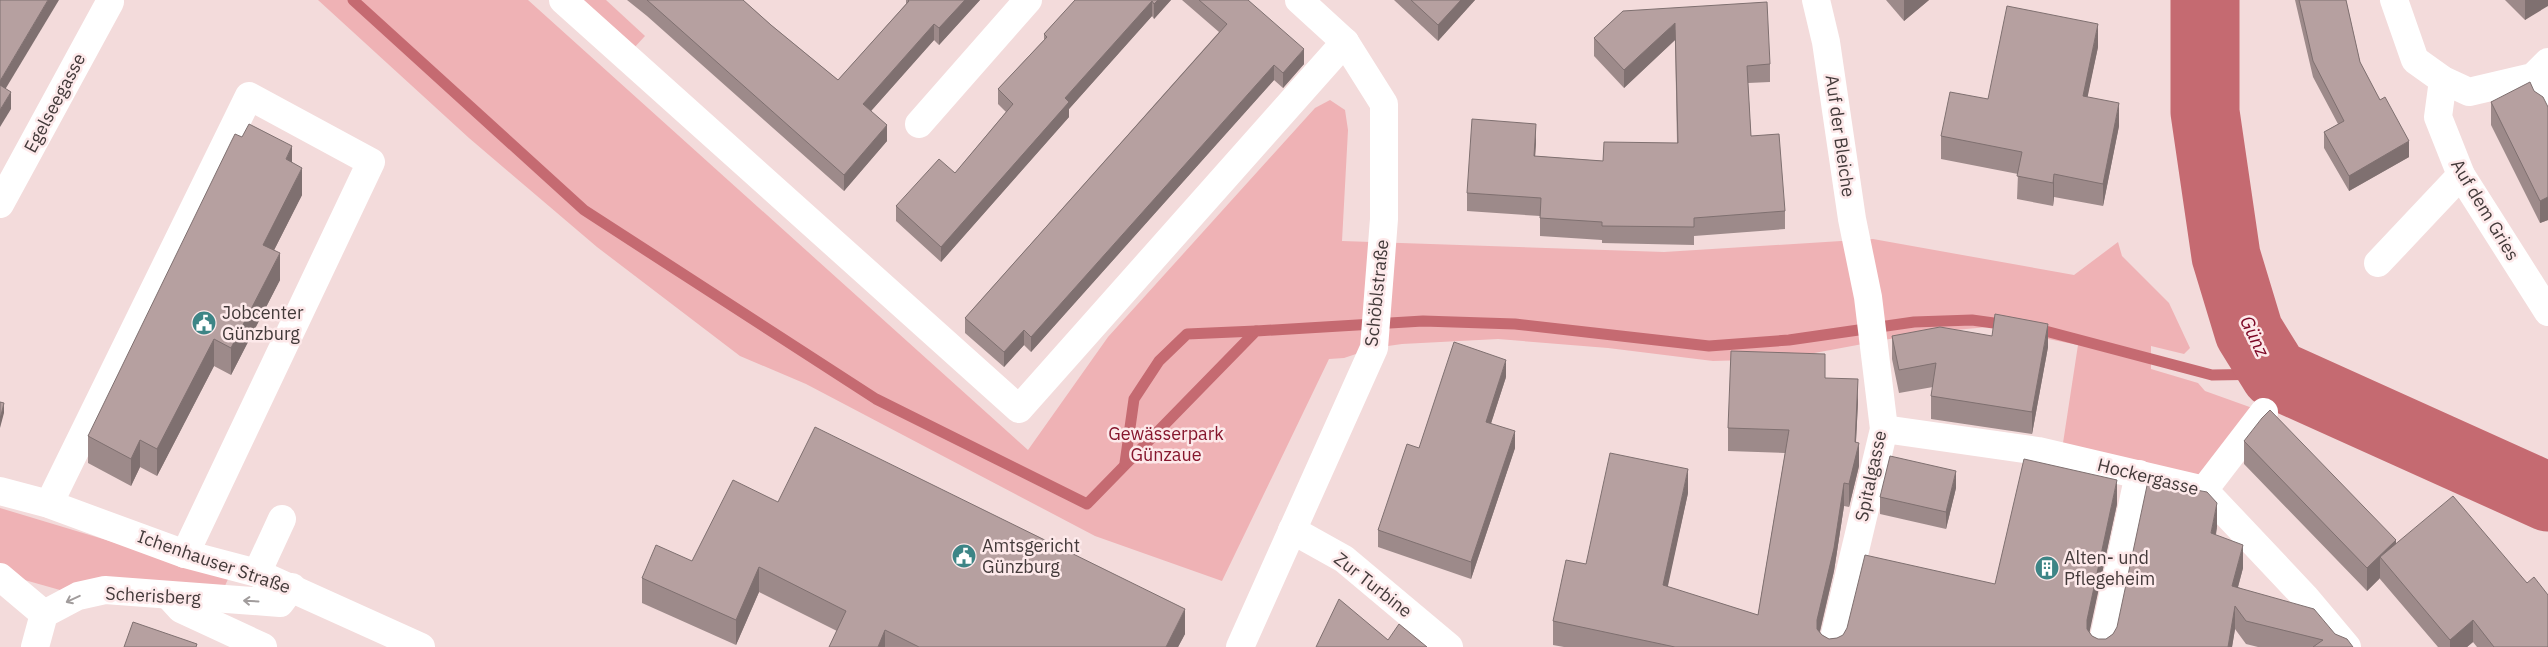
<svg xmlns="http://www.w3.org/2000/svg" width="2548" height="647" font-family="'IBM Plex Sans',sans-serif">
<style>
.green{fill:#efb2b5}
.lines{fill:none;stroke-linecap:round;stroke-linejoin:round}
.stream{stroke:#c56a71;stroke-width:11}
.river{stroke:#c56a71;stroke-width:69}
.minor{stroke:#fff;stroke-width:28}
.wall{fill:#9d8a8a}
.shaded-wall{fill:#7f7070}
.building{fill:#b6a0a0;stroke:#7f7070}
.oneway{stroke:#a19c9c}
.labels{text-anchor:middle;stroke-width:5;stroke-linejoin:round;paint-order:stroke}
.street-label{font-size:18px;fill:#433a3a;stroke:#fde9ea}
.poi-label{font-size:18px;fill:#433a3a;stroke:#fde9ea;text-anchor:start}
.park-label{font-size:18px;fill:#86162d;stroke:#fde9ea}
.water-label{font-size:19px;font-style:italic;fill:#7c0725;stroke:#fde9ea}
</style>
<rect width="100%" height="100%" fill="#f3dbdb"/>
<g class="green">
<polygon points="318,0 528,0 1028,450 1108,337 1315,108 1330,100 1345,110 1348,130 1342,241 1664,252 1873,239 2074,275 2118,242 2122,256 2169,303 2190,348 2184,354 2151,346 2151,369 2198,383 2205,391 2258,410 2203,479 2063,443 2078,345 1988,327 1922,333 1782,359 1713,361 1608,348 1498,339 1402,344 1374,348 1344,358 1329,359 1222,581 1095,536 806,384 740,356 597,247 469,138"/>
<polygon points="575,0 606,0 645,36 633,49"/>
<polygon points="0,508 229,577 223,590 60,590 14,577 0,563"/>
</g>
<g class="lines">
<g class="stream">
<polyline points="353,0 584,210 876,399 1087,504 1256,331 1423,321 1515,324 1709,346 1789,340 1914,322 1972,320 2008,325"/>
<polyline points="2034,328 2212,375 2275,374"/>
<polyline points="1125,463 1134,399 1159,361 1187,334 1256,331"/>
</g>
<polyline class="river" points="2205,0 2205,112 2226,256 2249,332 2275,374 2548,497"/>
<g class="minor">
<polyline points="563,0 1019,409 1345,42"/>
<polyline points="1816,0 1826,42 1852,219 1868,297 1884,429 1832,647"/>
<polyline points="2394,0 2415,60 2443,80 2469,92 2533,77 2548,62"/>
<polyline points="2533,77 2548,106"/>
<polyline points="2443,80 2438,117 2461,175 2548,312"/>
<polyline points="919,124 1028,0"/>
<polyline points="0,204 110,2"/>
<polyline points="2378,263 2461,175"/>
<polyline points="1884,429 2038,451 2204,490 2305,597 2347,647"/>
<polyline points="2204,490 2264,412"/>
<polyline points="0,491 49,504 185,554 257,573 421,647"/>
<polyline points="49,504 249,96 371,162 185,554"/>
<polyline points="1292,530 1344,559 1449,647"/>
<polyline points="257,573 282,519"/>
<polyline points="0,577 44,614"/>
<polyline points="170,597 181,609 263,647"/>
<polyline points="35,647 44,614 78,596 105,590 280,603 292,587"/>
<polyline points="1240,647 1374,348 1384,219 1384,104 1345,42 1299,0"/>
<polyline points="2102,647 2139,474"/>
</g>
</g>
<g class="wall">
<polygon points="627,0 743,0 771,25 838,80 906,4 906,0 980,0 939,45 934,40 871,111 887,141 844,191 647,16"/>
<polygon points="1075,0 1171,0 1154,19 1152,16 1069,109 1069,117 941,262 896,221 896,206 955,173 1006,112 998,104 998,89 1044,40 1044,34"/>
<polygon points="1182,0 1248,0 1304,64 1283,88 1274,80 1031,352 1024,345 1004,367 965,333 965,318 1219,32"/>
<polygon points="1394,0 1475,0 1438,41"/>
<polygon points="1886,0 1929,0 1904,21"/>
<polygon points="2295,0 2346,0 2360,62 2409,157 2349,191 2324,148 2324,132 2338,124 2313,77"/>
<polygon points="2505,0 2548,0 2525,20"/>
<polygon points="1623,11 1770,64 1770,82 1748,83 1751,136 1785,211 1785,229 1694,236 1694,245 1602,243 1602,240 1540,236 1540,216 1467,211 1467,193 1536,142 1535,156 1603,161 1677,143 1675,40 1624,88 1594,56 1594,38"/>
<polygon points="2098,47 2087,97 2119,126 2103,206 2054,197 2053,206 2017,199 2018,174 1941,159 1941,136 1988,99"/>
<polygon points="2534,91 2548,107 2548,220 2540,223 2491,125 2491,102"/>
<polygon points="292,163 302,195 274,250 280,280 231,375 214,366 157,476 140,467 131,486 88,463 88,436"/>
<polygon points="1892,336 2048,347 2032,434 1931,419 1931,396 1933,387 1899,393 1892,359"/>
<polygon points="1506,377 1491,423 1515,448 1471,579 1378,547 1378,530 1419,448"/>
<polygon points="1825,378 1858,402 1856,442 1859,466 1849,507 1844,506 1834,571 1820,632 1822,635 1829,639 1837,638 1995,584 2117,504 2089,632 2092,636 2098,639 2106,639 2113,634 2217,527 2216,535 2243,568 2238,587 2335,634 2353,647 2258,647 2246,644 2235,629 2232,647 1564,647 1553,645 1553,621 1586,564 1688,493 1667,587 1758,615 1785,453 1728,451 1728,428"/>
<polygon points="2244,441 2548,647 2477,647 2473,642 2467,647 2438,647 2380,579 2380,578 2367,591 2244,464"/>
<polygon points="1956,488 1946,529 1880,514 1880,497"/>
<polygon points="778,502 1185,634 1178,647 829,647 837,631 759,592 736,645 642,603 642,578 692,561"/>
</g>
<g class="shaded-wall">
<polygon points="48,0 59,0 0,98 0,81"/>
<polygon points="965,0 980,0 939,45 939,28"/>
<polygon points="1158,0 1171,0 1154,19 1154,4"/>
<polygon points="1461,0 1475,0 1438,41 1438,25"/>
<polygon points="1904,0 1929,0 1904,21"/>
<polygon points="2525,0 2548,0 2548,6 2525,20"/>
<polygon points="1152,1 1152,16 1069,109 1069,117 941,262 941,247 1065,98"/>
<polygon points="1675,23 1675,40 1624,88 1624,70"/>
<polygon points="934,24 934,40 863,120 863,104"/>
<polygon points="2098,24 2098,47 2083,119 2083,96"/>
<polygon points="1304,49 1304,64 1283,88 1283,73"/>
<polygon points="1274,65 1274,80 1031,352 1031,337"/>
<polygon points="11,92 11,109 0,127 0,110"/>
<polygon points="2119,103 2119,126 2103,206 2103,184"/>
<polygon points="1536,124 1536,142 1534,174 1534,156"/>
<polygon points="887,125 887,141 844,191 844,175"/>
<polygon points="2409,141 2409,157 2349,191 2349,176"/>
<polygon points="292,146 292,173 286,159"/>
<polygon points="302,168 302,195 263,272 263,245"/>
<polygon points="2054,174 2054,197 2053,206 2053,183"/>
<polygon points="2548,197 2548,220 2540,223 2540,201"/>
<polygon points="280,253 280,280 231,375 231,348"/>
<polygon points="2048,324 2048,347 2032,434 2032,412"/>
<polygon points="1024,330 1024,345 1004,367 1004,352"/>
<polygon points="214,339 214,366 157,476 157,449"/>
<polygon points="1506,360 1506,377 1486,439 1486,422"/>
<polygon points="1858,379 1858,402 1855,459 1859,443 1859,466 1849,507 1849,484 1855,442"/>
<polygon points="4,403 4,413 0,428 0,419"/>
<polygon points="1515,431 1515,448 1471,579 1471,562"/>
<polygon points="140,440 140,467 131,486 131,459"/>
<polygon points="1688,469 1688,493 1663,609 1663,585"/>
<polygon points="1956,471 1956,488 1946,529 1946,512"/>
<polygon points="2117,480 2117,504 2087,644 2087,620"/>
<polygon points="1844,483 1844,506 1834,571 1817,643 1817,620"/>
<polygon points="2217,503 2217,527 2211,557 2211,533"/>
<polygon points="2396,540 2396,563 2380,557 2380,578 2367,591 2367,568"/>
<polygon points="2243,545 2243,568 2232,609 2232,586"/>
<polygon points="759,567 759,592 736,645 736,620"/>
<polygon points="2235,606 2235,629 2232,647 2228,647"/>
<polygon points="1185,609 1185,634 1178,647 1166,647"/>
<polygon points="2473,620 2473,642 2467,647 2450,647 2450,640"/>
<polygon points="885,630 885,647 878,647"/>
</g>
<g class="building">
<polygon points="0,0 48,0 0,81"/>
<polygon points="647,0 743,0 771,25 838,80 909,1 908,0 965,0 939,28 934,24 863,104 887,125 844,175"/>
<polygon points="1075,0 1158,0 1154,4 1152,1 1065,98 1069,102 941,247 896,206 939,159 955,173 1013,104 998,89 1047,37 1044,34"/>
<polygon points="1199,0 1248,0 1304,49 1283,73 1274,65 1031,337 1024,330 1004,352 965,318 1227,24"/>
<polygon points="1411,0 1461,0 1438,25"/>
<polygon points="2299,0 2346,0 2360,62 2380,100 2385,97 2409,141 2349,176 2324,132 2344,121 2313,61"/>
<polygon points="1767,2 1770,64 1747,66 1751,136 1779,134 1785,211 1694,218 1694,227 1602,226 1602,222 1540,218 1541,198 1467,193 1472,119 1536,124 1534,156 1603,161 1604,142 1678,143 1675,23 1624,70 1594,38 1623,11"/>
<polygon points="2007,6 2098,24 2083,96 2119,103 2103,184 2054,174 2053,183 2017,176 2022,152 1941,136 1950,92 1988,99"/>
<polygon points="2530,82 2534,91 2543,97 2548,107 2548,197 2540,201 2491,102"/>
<polygon points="0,85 11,92 0,110"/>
<polygon points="249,124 292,146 286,159 302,168 263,245 280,253 231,348 214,339 157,449 140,440 131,459 88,436 231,142 235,134 242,137"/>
<polygon points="1995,314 2048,324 2032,412 1931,396 1936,363 1899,370 1892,336 1940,327 1992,336"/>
<polygon points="1454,342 1506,360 1486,422 1515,431 1471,562 1378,530 1407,444 1419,448"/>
<polygon points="1731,351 1825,354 1825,378 1858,379 1855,442 1859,443 1849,484 1844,483 1834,548 1817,620 1817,629 1822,635 1829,639 1837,638 1843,635 1847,628 1865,555 1995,584 2024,459 2117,480 2087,620 2087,629 2092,636 2098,639 2106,639 2113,634 2117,627 2148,481 2207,492 2217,503 2211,533 2243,545 2232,586 2314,609 2335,634 2347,639 2353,647 2313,647 2323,640 2246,621 2235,606 2228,647 1675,647 1553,621 1566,560 1586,564 1610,453 1688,469 1663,585 1758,615 1789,430 1728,428"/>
<polygon points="0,402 4,403 0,419"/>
<polygon points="2270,410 2396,540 2367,568 2244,441 2262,418"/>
<polygon points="815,427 1185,609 1166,647 919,647 885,630 878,647 829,647 846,611 759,567 736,620 642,578 656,545 692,561 733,480 778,502"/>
<polygon points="1890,456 1956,471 1946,512 1880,497"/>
<polygon points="2453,496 2527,583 2534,577 2548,595 2548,647 2494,647 2473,620 2450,640 2380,557"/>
<polygon points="1339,599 1388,640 1399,624 1427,647 1316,647"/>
<polygon points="133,622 197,644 196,647 124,647"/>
</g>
<defs><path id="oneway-shaft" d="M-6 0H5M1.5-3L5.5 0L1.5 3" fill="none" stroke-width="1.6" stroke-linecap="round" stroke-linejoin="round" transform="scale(1.25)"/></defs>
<g class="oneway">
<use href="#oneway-shaft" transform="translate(73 599) rotate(155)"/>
<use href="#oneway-shaft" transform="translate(251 601) rotate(-177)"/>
</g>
<defs>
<symbol id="civic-disc" viewBox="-11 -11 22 22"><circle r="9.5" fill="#3d8586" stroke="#fde9ea"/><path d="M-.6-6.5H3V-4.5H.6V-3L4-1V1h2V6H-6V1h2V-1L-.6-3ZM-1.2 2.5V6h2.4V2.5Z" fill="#fff"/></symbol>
<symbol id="building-disc" viewBox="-11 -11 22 22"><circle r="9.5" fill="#3d8586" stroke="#fde9ea"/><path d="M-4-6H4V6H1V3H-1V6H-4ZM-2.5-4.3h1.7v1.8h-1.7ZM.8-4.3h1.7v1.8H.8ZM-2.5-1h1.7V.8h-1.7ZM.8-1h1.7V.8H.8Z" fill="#fff"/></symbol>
</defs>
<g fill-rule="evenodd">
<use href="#civic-disc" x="190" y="309" width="28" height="28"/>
<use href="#civic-disc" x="950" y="542" width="28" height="28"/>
<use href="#building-disc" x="2033" y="554" width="28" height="28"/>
</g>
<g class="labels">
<g class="street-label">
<text transform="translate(55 103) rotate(-62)" y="6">Egelseegasse</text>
<text transform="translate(1840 136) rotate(82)" y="6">Auf der Bleiche</text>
<text transform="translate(2485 210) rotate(59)" y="6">Auf dem Gries</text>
<text transform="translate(1377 293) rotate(-84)" y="6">Schöblstraße</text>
<text transform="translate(1871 476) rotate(-78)" y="6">Spitalgasse</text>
<text transform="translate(2148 477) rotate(14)" y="6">Hockergasse</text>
<text transform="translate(214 562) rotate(19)" y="6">Ichenhauser Straße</text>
<text transform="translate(1373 585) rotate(38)" y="6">Zur Turbine</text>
<text transform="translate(153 596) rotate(3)" y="6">Scherisberg</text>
</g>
<g class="poi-label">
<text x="222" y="319">Jobcenter<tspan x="222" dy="21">Günzburg</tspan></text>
<text x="982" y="552">Amtsgericht<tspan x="982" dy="21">Günzburg</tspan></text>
<text x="2064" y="564">Alten- und<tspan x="2064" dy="21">Pflegeheim</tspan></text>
</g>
<g class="park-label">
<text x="1166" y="440">Gewässerpark<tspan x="1166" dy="21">Günzaue</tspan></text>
</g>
<g class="water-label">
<text transform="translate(2255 336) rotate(64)" y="7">Günz</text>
</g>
</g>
</svg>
